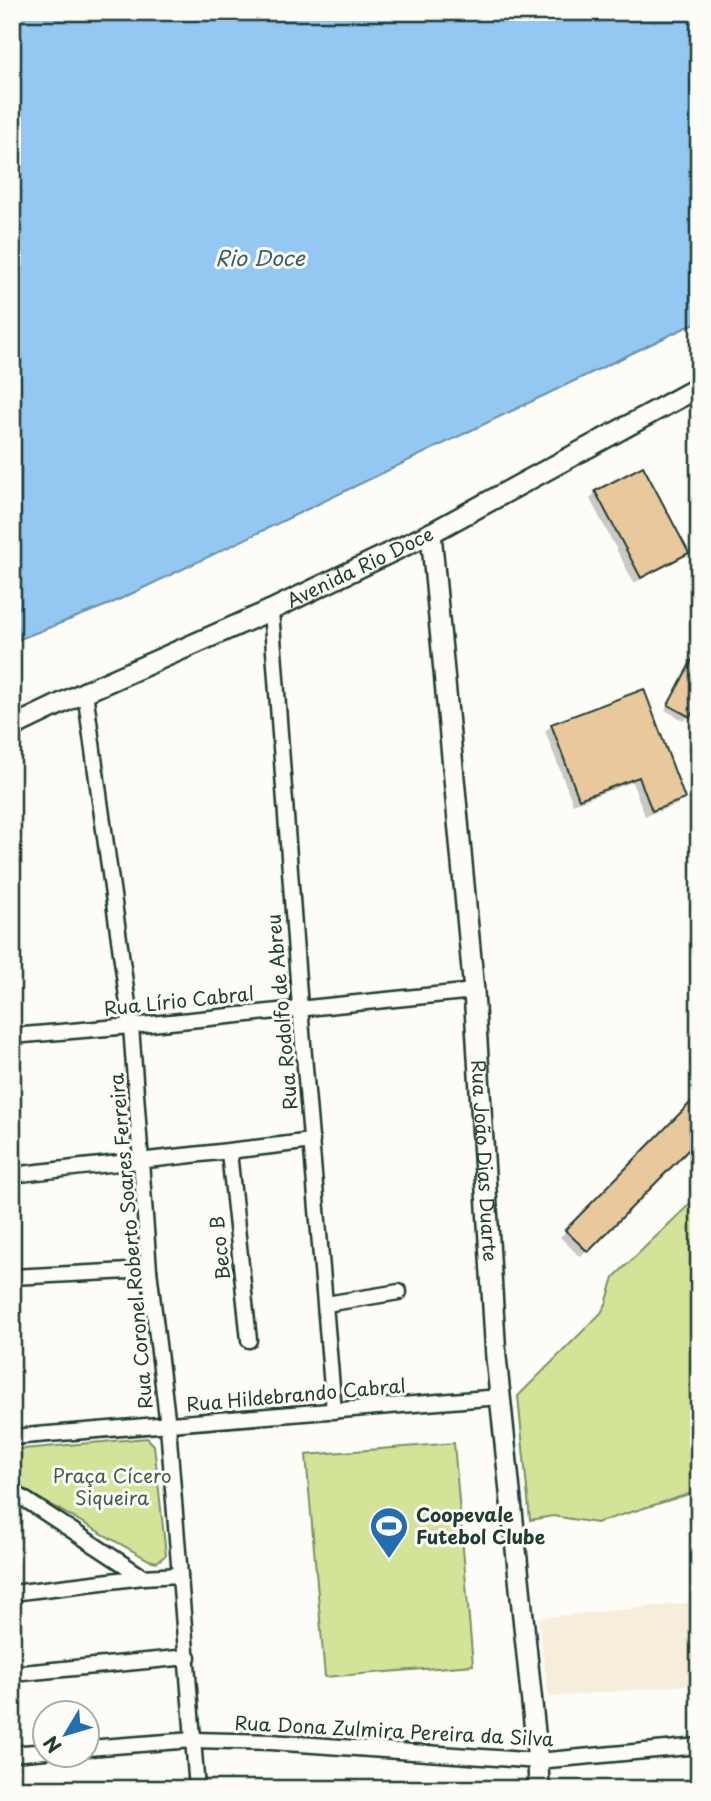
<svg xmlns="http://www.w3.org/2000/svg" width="711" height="1801" font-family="'Playpen Sans',sans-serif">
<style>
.built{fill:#f7eddb}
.green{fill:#d3e397;stroke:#799066;stroke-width:2}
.water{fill:#94c7f1;stroke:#6590a5;stroke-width:2}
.shadow{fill:#0003}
.building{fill:#e9c99b;stroke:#1f3d34;stroke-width:2}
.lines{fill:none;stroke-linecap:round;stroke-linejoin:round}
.minor-casing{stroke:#1f3d34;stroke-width:19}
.tertiary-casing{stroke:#1f3d34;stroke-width:24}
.minor{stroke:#fdfcf7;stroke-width:14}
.tertiary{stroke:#fdfcf7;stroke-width:19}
.labels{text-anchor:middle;stroke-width:6;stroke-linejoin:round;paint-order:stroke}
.street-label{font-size:19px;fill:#1f3d34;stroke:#fdfcf7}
.park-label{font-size:19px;fill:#435e48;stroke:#fdfcf7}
.poi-label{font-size:19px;font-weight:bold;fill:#1f3d34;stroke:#fdfcf7;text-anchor:start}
.water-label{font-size:21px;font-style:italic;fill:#3c6063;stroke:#fdfcf7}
</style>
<rect width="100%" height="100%" fill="#fdfcf7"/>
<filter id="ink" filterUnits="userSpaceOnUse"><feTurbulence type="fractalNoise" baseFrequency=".0143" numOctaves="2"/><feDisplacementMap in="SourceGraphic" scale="14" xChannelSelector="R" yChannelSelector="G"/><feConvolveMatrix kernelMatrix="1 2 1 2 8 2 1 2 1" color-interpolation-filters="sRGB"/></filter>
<g filter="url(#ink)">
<polygon class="built" points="699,1602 699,1684 549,1697 538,1618"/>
<g class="green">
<polygon points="699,1195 699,1491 596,1523 553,1516 530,1520 518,1396 601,1313 606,1304 614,1277"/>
<polygon points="147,1438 154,1445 166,1555 157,1562 149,1560 12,1483 12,1450"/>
<polygon points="454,1443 473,1665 325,1677 306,1455"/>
</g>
<polygon class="water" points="12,12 699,12 699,321 110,604 12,642"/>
<g class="shadow">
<polygon points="596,492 687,553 680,559 634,583 590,499"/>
<polygon points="699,646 699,697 689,716 684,721 665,710"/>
<polygon points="699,717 699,730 693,728"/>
<polygon points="552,725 683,798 677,805 645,816 632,782 573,804 545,731"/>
<polygon points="699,933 699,968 688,941"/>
<polygon points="699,1097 699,1137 580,1257 560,1237"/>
</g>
<g class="building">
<polygon points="643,466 689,553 641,578 595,491"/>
<polygon points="699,647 699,701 690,717 668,705"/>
<polygon points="644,689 685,799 652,811 639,777 579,799 551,724"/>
<polygon points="699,1094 699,1139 588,1252 565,1230"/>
</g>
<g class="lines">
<defs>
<g id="minor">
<polyline points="271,610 300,1008 334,1411"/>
<polyline points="85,692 131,1026 149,1270 168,1426 197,1789"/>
<polyline points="12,1036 131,1026 474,991"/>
<polyline points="229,1152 249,1340"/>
<path d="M12,1175C112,1163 212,1154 312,1141"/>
<polyline points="12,1277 149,1270"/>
<polyline points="326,1304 399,1292"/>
<polyline points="12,1437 500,1397"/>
<polyline points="12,1491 143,1577"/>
<polyline points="12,1593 143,1577 180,1575"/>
<polyline points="12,1674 188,1657"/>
<polyline points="88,1748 193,1740 271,1742 538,1761 699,1746"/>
<polyline points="12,1754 46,1751"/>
</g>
<g id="tertiary">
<path id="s1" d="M431,533L474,991L496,1357L538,1761L539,1789"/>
<path id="s2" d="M12,727L85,692L271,610L431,533L699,387"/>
</g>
</defs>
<use href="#minor" class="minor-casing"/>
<use href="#tertiary" class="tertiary-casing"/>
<use href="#minor" class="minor"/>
<use href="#tertiary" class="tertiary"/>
</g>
</g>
<defs>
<symbol id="stadium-pin" viewBox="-11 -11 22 30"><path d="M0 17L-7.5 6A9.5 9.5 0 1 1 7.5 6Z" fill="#1f6fb2" stroke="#fdfcf7"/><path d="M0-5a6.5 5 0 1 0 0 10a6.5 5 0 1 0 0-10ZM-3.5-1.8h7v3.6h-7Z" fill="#fff"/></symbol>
</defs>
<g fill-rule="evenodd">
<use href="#stadium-pin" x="367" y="1504" width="44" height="60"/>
</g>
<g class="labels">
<g class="street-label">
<text dy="7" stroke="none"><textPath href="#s2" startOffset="383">Avenida Rio Doce</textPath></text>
<text transform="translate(179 1001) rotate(-6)" y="7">Rua Lírio Cabral</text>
<text transform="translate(282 1012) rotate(-95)" y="7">Rua Rodolfo de Abreu</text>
<text dy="7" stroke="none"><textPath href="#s1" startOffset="630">Rua João Dias Duarte</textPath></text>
<text transform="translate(131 1241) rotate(-95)" y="7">Rua Coronel Roberto Soares Ferreira</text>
<text transform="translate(220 1248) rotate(-96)" y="7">Beco B</text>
<text transform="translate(296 1395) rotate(-5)" y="7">Rua Hildebrando Cabral</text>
<text transform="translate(394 1731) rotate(3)" y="7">Rua Dona Zulmira Pereira da Silva</text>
</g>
<g class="park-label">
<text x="112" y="1483">Praça Cícero<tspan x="112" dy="22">Siqueira</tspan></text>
</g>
<g class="poi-label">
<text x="416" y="1522">Coopevale<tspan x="416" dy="22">Futebol Clube</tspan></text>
</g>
<g class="water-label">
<text x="260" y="266">Rio Doce</text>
</g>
</g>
<rect width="711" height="1801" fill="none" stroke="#fdfcf7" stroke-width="42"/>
<rect x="21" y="21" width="669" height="1759" fill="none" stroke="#1f3d34" stroke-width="2.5" filter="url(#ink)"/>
<g transform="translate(66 1734) rotate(232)"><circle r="33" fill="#fdfcf7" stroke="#a4b0a9" stroke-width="2"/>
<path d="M0-5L12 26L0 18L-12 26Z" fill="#1f6fb2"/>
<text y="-10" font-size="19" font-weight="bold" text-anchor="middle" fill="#1f3d34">N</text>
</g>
</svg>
